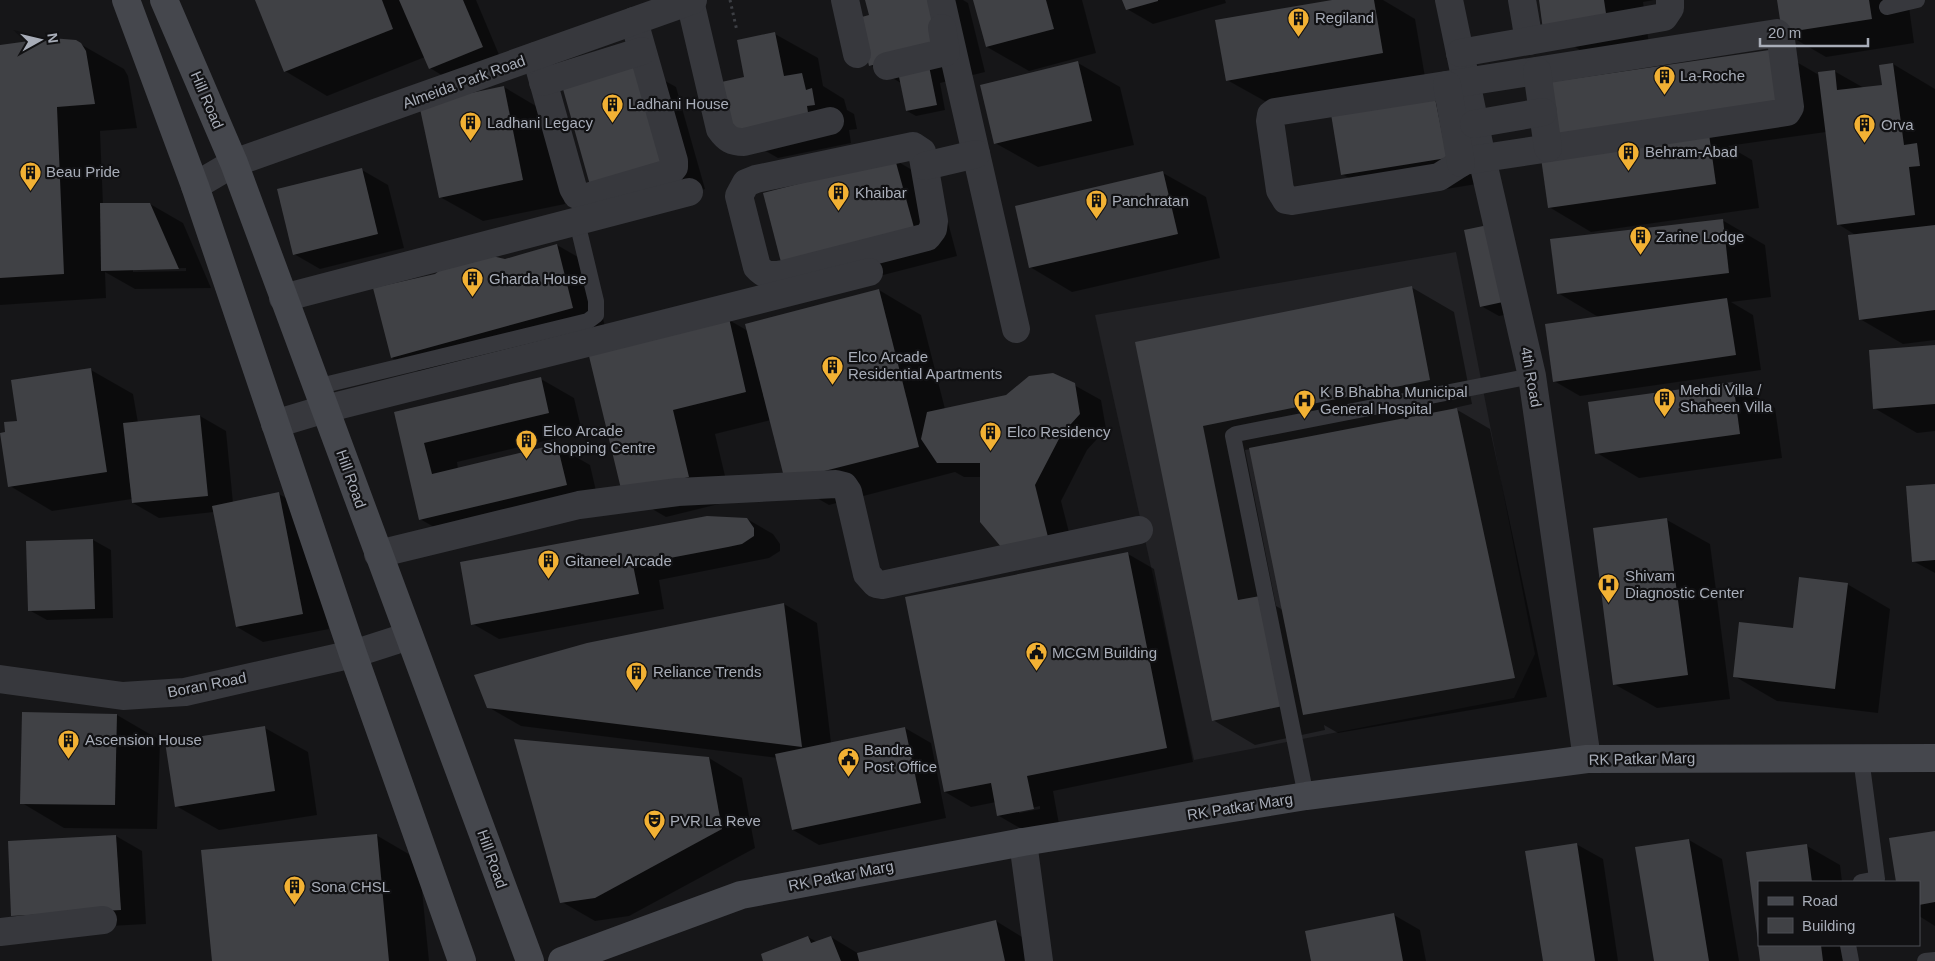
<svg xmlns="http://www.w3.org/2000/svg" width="1935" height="961" font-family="Arial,sans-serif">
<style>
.built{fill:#222225}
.shadow{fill:#0007;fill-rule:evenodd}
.building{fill:#404145}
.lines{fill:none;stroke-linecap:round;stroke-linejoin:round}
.path{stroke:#3d3f44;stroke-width:3;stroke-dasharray:2.5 4;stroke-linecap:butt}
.lane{stroke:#37383d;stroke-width:16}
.street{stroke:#37383d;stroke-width:28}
.secondary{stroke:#45474d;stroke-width:28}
.labels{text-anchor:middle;stroke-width:4.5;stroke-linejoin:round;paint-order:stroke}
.poi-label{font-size:15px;fill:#a8adb8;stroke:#111113;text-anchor:start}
.street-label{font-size:15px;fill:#a8adb8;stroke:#111113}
</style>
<rect width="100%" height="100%" fill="#161618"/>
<polygon class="built" points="1456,252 1535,654 1514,698 1194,760 1095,315"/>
<g class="shadow">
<polygon points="257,0 476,0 500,57 448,79 430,68 425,57 327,96 285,71"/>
<polygon points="866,0 963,0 968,3 985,72 940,83 945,110 916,116 907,111 901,83 870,65 870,16"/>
<polygon points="974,0 1082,0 1096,53 1029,71 987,47"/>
<polygon points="1123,0 1225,0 1226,3 1153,24 1127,9"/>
<polygon points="1340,0 1383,0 1415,19 1425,77 1270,104 1227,80"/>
<polygon points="1540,0 1654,0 1643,2 1649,44 1587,54 1544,29"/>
<polygon points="1778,0 1908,0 1914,43 1826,57 1783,32"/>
<polygon points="775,34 818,58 823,86 844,99 847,110 854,114 857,129 849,130 851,143 778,158 735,134 746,78"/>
<path d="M75,41L124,69L128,76L137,128L100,131L103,205L150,204L183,223L211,288L135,289L105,272L106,298L0,305V46ZM186,268V271L133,272V269Z"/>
<polygon points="1776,50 1819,75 1834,71 1864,88 1883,86 1893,64 1935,89 1935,340 1903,344 1860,319 1857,236 1838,224 1826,132 1728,146 1752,160 1759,208 1591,232 1549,207"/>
<polygon points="633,63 676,87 705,189 633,209"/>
<polygon points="1078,63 1120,87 1134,145 1038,167 995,143"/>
<polygon points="504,87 546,112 565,204 483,221 440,197"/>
<polygon points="1435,99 1489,182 1385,199 1342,174"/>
<polygon points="895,160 938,185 957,256 825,290"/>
<polygon points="362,170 388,185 404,248 320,269 294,254"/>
<polygon points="1163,173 1206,197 1220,258 1072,292 1030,267"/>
<polygon points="1722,220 1765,245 1771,297 1731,302 1753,315 1761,370 1580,396 1554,381 1600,318 1558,293"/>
<polygon points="1488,226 1521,312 1499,316 1481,306"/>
<polygon points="557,245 590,264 605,327 425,376 392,358 505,260"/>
<path d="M1411,287L1454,312L1472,404L1454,408L1490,429L1547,697L1338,733L1324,725L1325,730L1255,745L1213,720L1136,343ZM1251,449L1283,610L1276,606L1245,450Z"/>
<polygon points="879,290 921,315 945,409 1074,385 1101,400 1106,429 1087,450 1061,501 1074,552 1029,563 981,477 964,477 955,472 829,505 786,480 771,420 715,434 731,501 666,517 623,492 589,353 729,320 748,331"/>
<polygon points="1935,347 1935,431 1917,433 1874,408"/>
<polygon points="91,370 133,394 138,423 200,416 226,431 233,503 279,494 305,509 329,629 263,642 237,627 214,512 159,518 133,503 132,499 52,511 10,486 7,433 18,422"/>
<polygon points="541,379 574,398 582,432 457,462 458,469 557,446 590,465 599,504 453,538 420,519 395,413"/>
<polygon points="1733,383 1775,408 1782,458 1639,478 1597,453"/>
<polygon points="1935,485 1935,573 1913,561"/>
<polygon points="747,519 773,534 780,544 780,551 769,558 659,580 664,609 499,639 473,624"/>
<polygon points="1667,520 1710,544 1730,699 1657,708 1614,684"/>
<polygon points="93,540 111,550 113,618 47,620 29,610"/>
<path d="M1128,554L1154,569L1193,762L1053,791L1059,824L1025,831L999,816L996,802L971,807L945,792ZM1040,806V809L1019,813V811Z"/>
<polygon points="1847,584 1890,609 1878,713 1777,701 1734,676 1794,630"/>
<polygon points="784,604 817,623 831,743 905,728 931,743 946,818 819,845 793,830 778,758 521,726 488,707"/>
<polygon points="117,715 160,740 157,829 64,828 22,803"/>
<polygon points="265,728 308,752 317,815 219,830 176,806"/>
<polygon points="709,758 742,778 755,848 629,916 595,921 562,902"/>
<polygon points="1935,832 1935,926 1919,916 1919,882 1898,882 1890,839"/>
<polygon points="376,835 419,860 429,961 213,961"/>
<polygon points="116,836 142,851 146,924 39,930 13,915"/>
<polygon points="1689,840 1722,859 1739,961 1655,961"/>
<polygon points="1576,844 1603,859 1618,961 1544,961"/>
<polygon points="1807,846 1840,865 1842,882 1759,882 1759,940 1747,854"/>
<polygon points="1394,915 1420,930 1426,961 1312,961"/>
<polygon points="996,921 1022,937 1027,961 765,961 808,937 817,942 831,937 859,954"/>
<polygon points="1759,945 1851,945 1853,961 1761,961"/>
</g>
<g class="building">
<polygon points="255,0 382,0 393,29 284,72"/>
<polygon points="399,0 463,0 483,47 429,69"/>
<polygon points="865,0 931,0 943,48 869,66 858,18 869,15"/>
<polygon points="973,0 1046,0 1054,29 986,47"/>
<polygon points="1122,0 1158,0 1158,1 1126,10"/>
<polygon points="1332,0 1374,0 1383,53 1226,81 1215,20"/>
<polygon points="1539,0 1604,0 1607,20 1543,30"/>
<polygon points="1777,0 1869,0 1872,19 1782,33"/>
<polygon points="775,32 784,76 802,73 806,90 812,88 815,105 807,106 809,119 734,134 717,83 744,77 737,40"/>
<polygon points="51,38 76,40 81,43 86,51 95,104 57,107 64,274 0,278 0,45"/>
<polygon points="1776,49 1785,107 1552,141 1544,83"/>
<polygon points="634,61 663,164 590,185 561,82"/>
<polygon points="1078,61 1092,121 994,144 980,85"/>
<polygon points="1893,63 1904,145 1917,143 1920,166 1909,167 1915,215 1837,225 1818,72 1835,70 1837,90 1882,85 1879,65"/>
<polygon points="929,66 937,105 906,111 898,72"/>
<polygon points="504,86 523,180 439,198 419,104"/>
<polygon points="1435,98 1447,158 1341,175 1331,114"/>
<polygon points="1709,134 1716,184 1548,208 1541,158"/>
<polygon points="895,159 915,231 782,266 763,193"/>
<polygon points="362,168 378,234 293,255 277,189"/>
<polygon points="1163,171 1178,234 1029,268 1015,206"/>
<polygon points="100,203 150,203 179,269 101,271"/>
<polygon points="1723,219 1729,273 1557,294 1550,239"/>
<polygon points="1488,225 1503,302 1480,307 1464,230"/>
<polygon points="1935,225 1935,310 1859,320 1848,235"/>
<polygon points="557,244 573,308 391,358 373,288 435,274 447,265 492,256 505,259"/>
<polygon points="1412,286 1430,380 1203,426 1238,600 1260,596 1283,706 1212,721 1135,342"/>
<polygon points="879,289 919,447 785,481 745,324"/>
<polygon points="1727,298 1736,355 1553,382 1545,324"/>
<polygon points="729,318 746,392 673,410 689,477 622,493 588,352"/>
<polygon points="1935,345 1935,404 1873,409 1869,350"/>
<polygon points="91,368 107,472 8,487 0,433 5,432 4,422 17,421 11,380"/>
<polygon points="1053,373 1075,383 1080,414 1061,435 1035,485 1048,537 1002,548 980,522 980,463 937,463 921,439 927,412 1006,395 1029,376"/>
<polygon points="541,377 549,413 424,443 432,474 557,444 567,485 419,520 394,412"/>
<polygon points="1733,382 1740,434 1595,454 1588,402"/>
<polygon points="1457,408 1515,678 1303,715 1249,448"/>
<polygon points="200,415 208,496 132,503 123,423"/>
<polygon points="1935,484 1935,560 1912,562 1906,486"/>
<polygon points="279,492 303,614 236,627 212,506"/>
<polygon points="707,516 747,518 754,528 754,536 742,544 728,547 633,565 639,594 471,625 460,562"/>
<polygon points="1667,518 1688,675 1613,685 1593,528"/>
<polygon points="93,539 95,609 28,611 26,541"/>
<polygon points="1128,552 1167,748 1027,776 1034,809 997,816 991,783 944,792 905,597"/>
<polygon points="1799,577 1848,583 1835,689 1733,677 1739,622 1793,628"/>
<polygon points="784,603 802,747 487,708 474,675 587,643"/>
<polygon points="22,712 117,714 115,805 20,804"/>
<polygon points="265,726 275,791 175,807 165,742"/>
<polygon points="905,727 921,803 792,830 775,754"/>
<polygon points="514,739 709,757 722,829 595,898 560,903"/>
<polygon points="1935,831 1935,902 1919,905 1919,882 1896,882 1889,838"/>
<polygon points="377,834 389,961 212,961 201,850"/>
<polygon points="116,835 121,910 11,916 8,841"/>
<polygon points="1689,839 1709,961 1654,961 1635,847"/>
<polygon points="1577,843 1595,961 1543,961 1525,851"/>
<polygon points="1807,844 1812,882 1759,882 1758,941 1746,852"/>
<polygon points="1394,913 1403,961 1311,961 1305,931"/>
<polygon points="996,920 1005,961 859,961 857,953"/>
<polygon points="808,936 811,943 831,936 841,961 763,961 761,954"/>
<polygon points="1758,945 1821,945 1823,961 1760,961"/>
</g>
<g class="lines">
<polyline class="path" points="730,0 737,31"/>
<g class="lane">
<polyline points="1887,7 1917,0"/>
<polyline points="316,387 588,321 596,315 596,301 577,222"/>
<polyline points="1861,758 1877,879 1861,882"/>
<polyline points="1306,796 1233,436 1236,434 1532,376"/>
<polyline points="1848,945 1851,961"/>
<polyline points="1925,961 1935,960"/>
</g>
<g class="street">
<polyline points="845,0 857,54"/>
<polyline points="941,0 1016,329"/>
<polyline points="1449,0 1482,158 1532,376 1587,759"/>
<polyline points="1522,0 1529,41"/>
<path d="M690,1L720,129C727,139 732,142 744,142L830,121"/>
<polygon points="1777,33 1781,40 1790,107 1787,112 1464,161 1439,177 1292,201 1286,200 1280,190 1270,121 1271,115 1275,112"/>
<polyline points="1460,53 1664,17 1670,8 1670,0"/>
<polyline points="536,56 573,188 577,195 584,198 669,173 674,167 674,161 634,21"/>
<polyline points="887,66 946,52 942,28"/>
<polyline points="1537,71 1548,148"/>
<polyline points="543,82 642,51"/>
<polyline points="1447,85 1461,163"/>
<polyline points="1474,124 1543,112"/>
<path d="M913,146L922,152L934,221L933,229L927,237L783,274C771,276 765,276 757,267L739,196L746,183L756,179Z"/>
<polyline points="925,166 976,154"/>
<polyline points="195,186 234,163 693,0"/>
<polyline points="283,298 689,192"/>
<polyline points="275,424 325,409 869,272"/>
<polyline points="378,554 579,505 678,492 836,484 844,486 848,492 867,574 876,584 882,585 1139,530"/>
<polyline points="0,679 123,696 185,692 353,654 409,636"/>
<polyline points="1023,842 1039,961"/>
<polyline points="0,932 103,920"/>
</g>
<g class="secondary">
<polyline points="126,0 195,186 353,654 462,961"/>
<polyline points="164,0 234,163 530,961"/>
<polyline points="562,961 741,895 1023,842 1306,796 1587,759 1935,758"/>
</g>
</g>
<defs>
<symbol id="building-pin" viewBox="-11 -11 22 30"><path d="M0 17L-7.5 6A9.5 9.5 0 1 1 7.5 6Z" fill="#f2b134" stroke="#111113"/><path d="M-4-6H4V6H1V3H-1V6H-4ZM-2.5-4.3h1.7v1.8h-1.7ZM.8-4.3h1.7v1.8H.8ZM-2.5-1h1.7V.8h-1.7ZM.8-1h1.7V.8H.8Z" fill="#111"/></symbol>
<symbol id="hospital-pin" viewBox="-11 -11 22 30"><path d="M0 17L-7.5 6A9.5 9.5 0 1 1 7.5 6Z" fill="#f2b134" stroke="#111113"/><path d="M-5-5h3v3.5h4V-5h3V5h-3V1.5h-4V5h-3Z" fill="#111"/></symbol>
<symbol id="civic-pin" viewBox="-11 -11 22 30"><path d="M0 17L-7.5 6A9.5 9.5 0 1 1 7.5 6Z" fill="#f2b134" stroke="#111113"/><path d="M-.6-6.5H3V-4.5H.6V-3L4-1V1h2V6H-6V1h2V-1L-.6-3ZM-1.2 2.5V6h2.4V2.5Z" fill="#111"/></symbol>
<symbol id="theatre-pin" viewBox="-11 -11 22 30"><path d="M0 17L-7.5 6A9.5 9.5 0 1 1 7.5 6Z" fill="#f2b134" stroke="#111113"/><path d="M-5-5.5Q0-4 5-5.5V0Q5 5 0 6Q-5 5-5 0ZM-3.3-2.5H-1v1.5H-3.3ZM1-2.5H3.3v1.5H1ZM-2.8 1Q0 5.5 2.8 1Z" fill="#111"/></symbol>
</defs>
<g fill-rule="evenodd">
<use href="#building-pin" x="1286" y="6" width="25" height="34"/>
<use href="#building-pin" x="1652" y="64" width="25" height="34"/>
<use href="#building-pin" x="600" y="92" width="25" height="34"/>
<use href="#building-pin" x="458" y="110" width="25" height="34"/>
<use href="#building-pin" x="1852" y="112" width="25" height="34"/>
<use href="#building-pin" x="1616" y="140" width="25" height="34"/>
<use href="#building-pin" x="18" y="160" width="25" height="34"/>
<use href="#building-pin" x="826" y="180" width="25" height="34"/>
<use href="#building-pin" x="1084" y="188" width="25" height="34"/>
<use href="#building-pin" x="1628" y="224" width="25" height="34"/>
<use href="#building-pin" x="460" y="266" width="25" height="34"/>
<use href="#building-pin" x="820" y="354" width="25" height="34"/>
<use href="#building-pin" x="1652" y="386" width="25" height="34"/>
<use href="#hospital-pin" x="1292" y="388" width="25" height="34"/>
<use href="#building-pin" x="978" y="420" width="25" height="34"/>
<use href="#building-pin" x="514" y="428" width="25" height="34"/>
<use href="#building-pin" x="536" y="548" width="25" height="34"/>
<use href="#hospital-pin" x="1596" y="572" width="25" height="34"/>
<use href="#civic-pin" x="1024" y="640" width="25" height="34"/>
<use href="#building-pin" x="624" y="660" width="25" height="34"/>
<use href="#building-pin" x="56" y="728" width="25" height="34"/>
<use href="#civic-pin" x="836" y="746" width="25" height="34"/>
<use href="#theatre-pin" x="642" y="808" width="25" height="34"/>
<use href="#building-pin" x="282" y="874" width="25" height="34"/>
</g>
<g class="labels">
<g class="poi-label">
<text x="1315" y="23">Regiland</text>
<text x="1680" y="81">La-Roche</text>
<text x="628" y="109">Ladhani House</text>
<text x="487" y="128">Ladhani Legacy</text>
<text x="1881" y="130">Orva</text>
<text x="1645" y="157">Behram-Abad</text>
<text x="46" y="177">Beau Pride</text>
<text x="855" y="198">Khaibar</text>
<text x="1112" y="206">Panchratan</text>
<text x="1656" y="242">Zarine Lodge</text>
<text x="489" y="284">Gharda House</text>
<text x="848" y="362">Elco Arcade<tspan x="848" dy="17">Residential Apartments</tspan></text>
<text x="1680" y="395">Mehdi Villa /<tspan x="1680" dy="17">Shaheen Villa</tspan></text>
<text x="1320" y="397">K B Bhabha Municipal<tspan x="1320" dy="17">General Hospital</tspan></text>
<text x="543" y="436">Elco Arcade<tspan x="543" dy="17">Shopping Centre</tspan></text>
<text x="1007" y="437">Elco Residency</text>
<text x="565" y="566">Gitaneel Arcade</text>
<text x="1625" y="581">Shivam<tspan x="1625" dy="17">Diagnostic Center</tspan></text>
<text x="1052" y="658">MCGM Building</text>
<text x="653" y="677">Reliance Trends</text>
<text x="85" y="745">Ascension House</text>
<text x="864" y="755">Bandra<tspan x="864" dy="17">Post Office</tspan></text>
<text x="670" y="826">PVR La Reve</text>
<text x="311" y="892">Sona CHSL</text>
</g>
<g class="street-label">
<text transform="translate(464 82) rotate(-20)" y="5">Almeida Park Road</text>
<text transform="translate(207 100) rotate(67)" y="5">Hill Road</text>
<text transform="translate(1531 377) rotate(80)" y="5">4th Road</text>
<text transform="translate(351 479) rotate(70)" y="5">Hill Road</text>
<text transform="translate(207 685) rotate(-11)" y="5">Boran Road</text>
<text transform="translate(1642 759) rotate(-1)" y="5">RK Patkar Marg</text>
<text transform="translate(1240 807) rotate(-9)" y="5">RK Patkar Marg</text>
<text transform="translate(492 859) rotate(70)" y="5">Hill Road</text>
<text transform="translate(841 876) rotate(-11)" y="5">RK Patkar Marg</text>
</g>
</g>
<rect x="1758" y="881" width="162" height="65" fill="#111113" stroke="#4d4f55"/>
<rect x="1768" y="897" width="25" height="8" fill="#45474d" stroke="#4d4f55"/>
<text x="1802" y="906" font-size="15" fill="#a8adb8">Road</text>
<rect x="1768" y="918" width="25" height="15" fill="#404145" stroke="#4d4f55"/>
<text x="1802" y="931" font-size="15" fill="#a8adb8">Building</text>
<g transform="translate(40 40) rotate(82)" stroke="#111113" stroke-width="4" paint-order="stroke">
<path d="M0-4L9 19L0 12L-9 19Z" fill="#a8adb8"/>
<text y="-8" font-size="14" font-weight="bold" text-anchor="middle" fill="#a8adb8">N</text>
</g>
<path d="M1760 38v8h108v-8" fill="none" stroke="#a8adb8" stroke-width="2.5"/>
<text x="1768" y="38" font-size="15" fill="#a8adb8" stroke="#111113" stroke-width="4" paint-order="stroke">20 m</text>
</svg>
